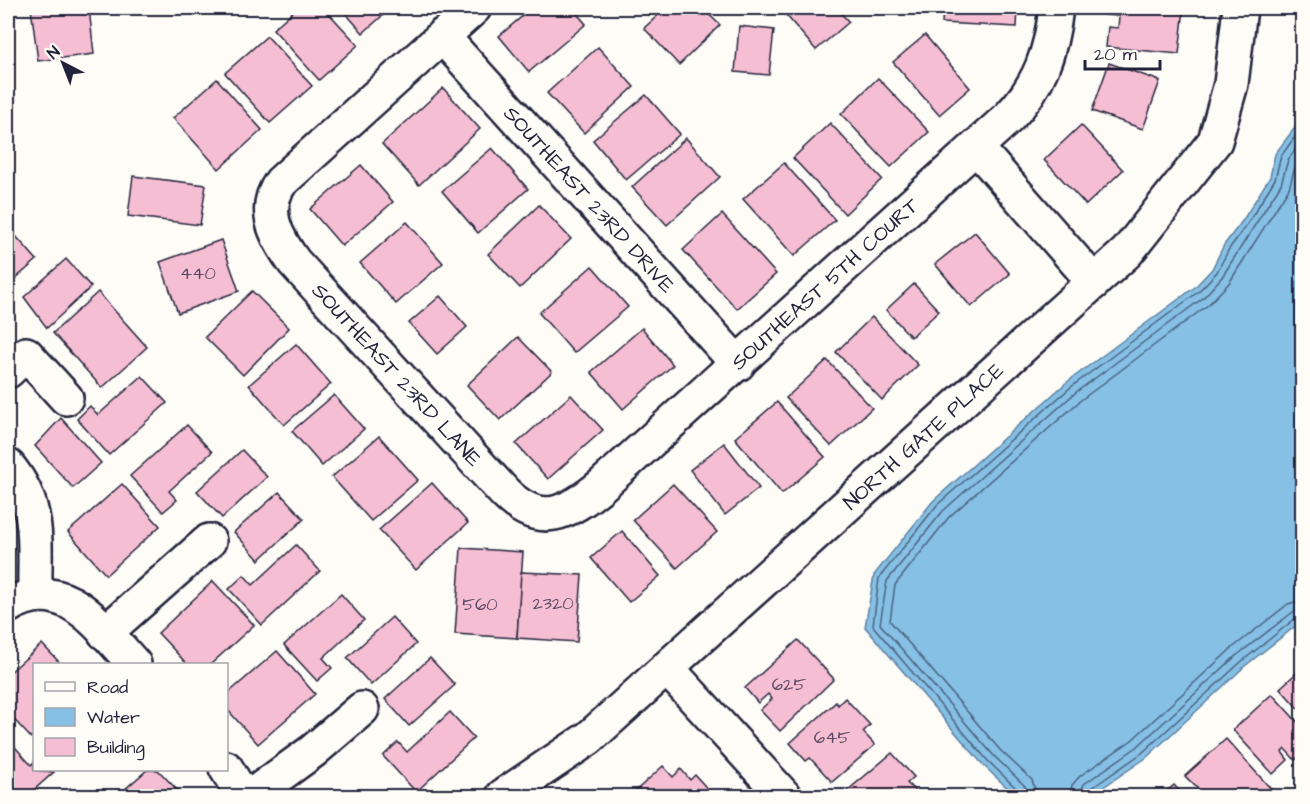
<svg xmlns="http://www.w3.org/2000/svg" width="1310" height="804" font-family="'Architects Daughter',sans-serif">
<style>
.water{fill:#86c0e5;stroke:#5e81a1;stroke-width:1.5}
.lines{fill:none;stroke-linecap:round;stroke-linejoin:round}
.shore{stroke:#4a617f;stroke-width:1.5}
.building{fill:#f6bed3;stroke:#22223b;stroke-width:1.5}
.minor-casing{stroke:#22223b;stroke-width:38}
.minor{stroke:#fdfcf7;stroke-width:33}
.labels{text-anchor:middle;stroke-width:6;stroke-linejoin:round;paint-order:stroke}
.number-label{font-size:18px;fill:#574961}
.street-label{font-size:21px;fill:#22223b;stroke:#fdfcf7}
</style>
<rect width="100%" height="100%" fill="#fdfcf7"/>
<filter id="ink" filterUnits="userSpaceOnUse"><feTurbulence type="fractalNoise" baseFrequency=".0167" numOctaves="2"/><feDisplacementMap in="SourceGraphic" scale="12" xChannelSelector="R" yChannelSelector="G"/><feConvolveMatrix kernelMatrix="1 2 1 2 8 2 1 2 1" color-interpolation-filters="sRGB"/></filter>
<g filter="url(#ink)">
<polygon class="water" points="1302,118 1302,621 1245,666 1146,758 1090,796 1016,796 984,766 865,627 874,575 933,501 1067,382 1195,287 1212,269 1224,245 1243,220 1270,177 1275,154"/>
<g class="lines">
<g class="shore">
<polyline points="1020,796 1018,790 988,761 873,626 879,578 937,505 1071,387 1198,292 1217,272 1229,249 1248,223 1275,179 1281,156 1302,127"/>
<polyline points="1028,796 1025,786 994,756 880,624 887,581 943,511 1075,393 1203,298 1222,277 1281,184 1288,160 1302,140"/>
<polyline points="1037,796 1032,780 1000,750 890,621 895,585 949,517 1081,400 1208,305 1229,283 1289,188 1296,164 1302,156"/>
<polyline points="1070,796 1072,785 1080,776 1132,740 1231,649 1288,604 1302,600"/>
<polyline points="1079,796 1084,784 1137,747 1236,656 1293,612 1302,609"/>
<polyline points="1087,796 1089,790 1142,753 1241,662 1296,618 1302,617"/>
</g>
</g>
<g class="building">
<polygon points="31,8 89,8 94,54 38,61"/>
<polygon points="297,8 324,8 358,45 319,80 273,29"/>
<polygon points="341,8 391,8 363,33"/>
<polygon points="532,8 572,8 586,24 529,72 499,36"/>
<polygon points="666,8 702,8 720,25 679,65 644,28"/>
<polygon points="795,8 836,8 849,22 816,50 786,15"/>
<polygon points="943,8 1018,8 1017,27 942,23"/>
<polygon points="1107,8 1184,8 1179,54 1106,47 1108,27 1118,28 1119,16 1106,15"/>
<polygon points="739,26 774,30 769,75 735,72"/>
<polygon points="925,35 970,88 939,115 893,62"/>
<polygon points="267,36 312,86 270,123 225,73"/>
<polygon points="598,47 634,87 584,133 547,93"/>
<polygon points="1109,63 1160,81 1143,129 1092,111"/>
<polygon points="878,78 929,132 891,167 841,114"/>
<polygon points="217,79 262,130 219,169 173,118"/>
<polygon points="443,88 480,129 419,185 382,144"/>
<polygon points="646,95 680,134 626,180 593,140"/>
<polygon points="830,123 882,179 845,214 793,158"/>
<polygon points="1081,125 1123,170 1086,205 1044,160"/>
<polygon points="686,138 720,177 667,225 632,187"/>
<polygon points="492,148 528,189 478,233 442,191"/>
<polygon points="784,163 835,220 794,256 743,199"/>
<polygon points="361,165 393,202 342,246 310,209"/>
<polygon points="133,176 206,185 200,225 128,216"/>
<polygon points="539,205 571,239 520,288 488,254"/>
<polygon points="722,214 776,274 737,309 683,250"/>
<polygon points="407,222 443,263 396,304 360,263"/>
<polygon points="975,232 1010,274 971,307 935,264"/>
<polygon points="14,234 37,260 8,285 8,240"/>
<polygon points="221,240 239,291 178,313 160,262"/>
<polygon points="66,259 91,287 47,328 24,297"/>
<polygon points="592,266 628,307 574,353 539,313"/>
<polygon points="914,284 939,311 911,337 886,310"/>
<polygon points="252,291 289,328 243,375 205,337"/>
<polygon points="98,292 147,347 102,388 53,333"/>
<polygon points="440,296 467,327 437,354 409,323"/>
<polygon points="872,317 918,365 882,400 836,352"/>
<polygon points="642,328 673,365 623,409 591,372"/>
<polygon points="518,337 552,372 500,420 467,385"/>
<polygon points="296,344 331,384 284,425 249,385"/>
<polygon points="827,360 872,408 831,446 786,398"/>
<polygon points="142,376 167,403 109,455 77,419 90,406 98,415"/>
<polygon points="334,395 364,429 322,466 292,431"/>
<polygon points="571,395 603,430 548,479 516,444"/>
<polygon points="777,402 825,457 782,494 735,438"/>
<polygon points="61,418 101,463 73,488 35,446"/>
<polygon points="187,425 212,452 169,491 177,500 163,512 130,476"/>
<polygon points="379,436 418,480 371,521 332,477"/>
<polygon points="724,443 759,488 725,515 690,470"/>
<polygon points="242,450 267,477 222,518 197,491"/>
<polygon points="432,483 468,523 416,570 379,530"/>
<polygon points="122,484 160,526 106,575 68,532"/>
<polygon points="673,484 717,532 677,568 633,520"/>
<polygon points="279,492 304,519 259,560 234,532"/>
<polygon points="622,531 660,576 629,602 591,558"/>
<polygon points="296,545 320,571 262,625 229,589 244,575 253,585"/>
<polygon points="461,548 523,552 517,638 455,634"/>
<polygon points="521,572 582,575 577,642 517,638"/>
<polygon points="213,581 254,625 211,664 187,664 158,633"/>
<polygon points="341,594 364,620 323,658 332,668 317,681 284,645"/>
<polygon points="392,617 416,644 371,685 347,658"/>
<polygon points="798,640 834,679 780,731 760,710 772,699 768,694 758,703 745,688"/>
<polygon points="42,644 61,664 34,664 34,735 31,738 8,713 8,674"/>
<polygon points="277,651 315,694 258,744 226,708 226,695"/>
<polygon points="430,658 455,685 409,726 385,699"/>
<polygon points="1302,668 1302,713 1280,688"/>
<polygon points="1272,694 1302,727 1302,754 1295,760 1285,749 1282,752 1288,760 1273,774 1233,730"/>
<polygon points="845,698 870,725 863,732 875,745 832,782 810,758 806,761 790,743 836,702 838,705"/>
<polygon points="450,712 474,738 416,792 383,756 398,742 407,752"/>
<polygon points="8,739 31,765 34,762 34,770 54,772 27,796 12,796 8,791"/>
<polygon points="1226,739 1272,790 1264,796 1205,796 1185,776"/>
<polygon points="892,753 914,777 907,783 920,796 841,796"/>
<polygon points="663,766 673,777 681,769 690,780 695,775 714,796 633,796 631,795"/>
<polygon points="147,770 158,770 183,796 117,796"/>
<polygon points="1174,785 1184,796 1161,796"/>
<polygon points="70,788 77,796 61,796"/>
</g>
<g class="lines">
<defs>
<g id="minor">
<path id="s1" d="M474,8L281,182C261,210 276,237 294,262L505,493C541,529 568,513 601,486L1008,118C1040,85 1051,52 1056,8"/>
<path id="s2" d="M442,36L738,364"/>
<polyline points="976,147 1094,282"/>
<polyline points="8,371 26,354 66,398"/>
<path d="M8,466C42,507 34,543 35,593"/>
<path d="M8,606C64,572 99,626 134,664"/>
<polyline points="105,633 209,541"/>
<polyline points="667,668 784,796"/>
<polyline points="226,768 243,796"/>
<polyline points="251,796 313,751 362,709"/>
<path id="s3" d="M503,796L589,738L1127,252L1215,141L1231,84L1240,8"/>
</g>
</defs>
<use href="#minor" class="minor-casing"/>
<use href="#minor" class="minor"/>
</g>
</g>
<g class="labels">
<g class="number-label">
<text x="198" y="279">440</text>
<text x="553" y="609">2320</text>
<text x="480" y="610">560</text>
<text x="789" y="690">625</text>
<text x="832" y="743">645</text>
</g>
<g class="street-label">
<text dy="7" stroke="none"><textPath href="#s2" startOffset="220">SOUTHEAST 23RD DRIVE</textPath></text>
<text dy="7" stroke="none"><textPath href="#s1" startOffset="1072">SOUTHEAST 5TH COURT</textPath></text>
<text dy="7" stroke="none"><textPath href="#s1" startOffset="500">SOUTHEAST 23RD LANE</textPath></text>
<text dy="7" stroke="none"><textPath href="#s3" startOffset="554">NORTH GATE PLACE</textPath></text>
</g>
</g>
<rect width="1310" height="804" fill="none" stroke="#fdfcf7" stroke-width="30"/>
<rect x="15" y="15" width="1280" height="774" fill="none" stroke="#22223b" stroke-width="2" filter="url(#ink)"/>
<rect x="33" y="663" width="195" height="108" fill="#fdfcf7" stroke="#a5a5ac" stroke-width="1.5"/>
<rect x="45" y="682" width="30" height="9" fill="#fdfcf7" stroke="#a5a5ac" stroke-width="1.5"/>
<text x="87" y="693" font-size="18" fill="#22223b">Road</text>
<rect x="45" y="708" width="30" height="18" fill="#86c0e5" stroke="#a5a5ac" stroke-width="1.5"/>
<text x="87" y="723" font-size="18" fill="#22223b">Water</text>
<rect x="45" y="738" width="30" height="18" fill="#f6bed3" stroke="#a5a5ac" stroke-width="1.5"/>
<text x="87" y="753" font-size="18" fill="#22223b">Building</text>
<g transform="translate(63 63) rotate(318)" stroke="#fdfcf7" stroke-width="4.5" paint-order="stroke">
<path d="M0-4.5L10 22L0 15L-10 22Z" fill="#22223b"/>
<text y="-9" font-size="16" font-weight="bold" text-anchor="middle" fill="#22223b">N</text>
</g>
<path d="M1085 60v9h75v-9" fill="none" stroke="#22223b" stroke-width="3"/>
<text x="1094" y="60" font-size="18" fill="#22223b" stroke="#fdfcf7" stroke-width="4.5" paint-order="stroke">20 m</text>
</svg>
